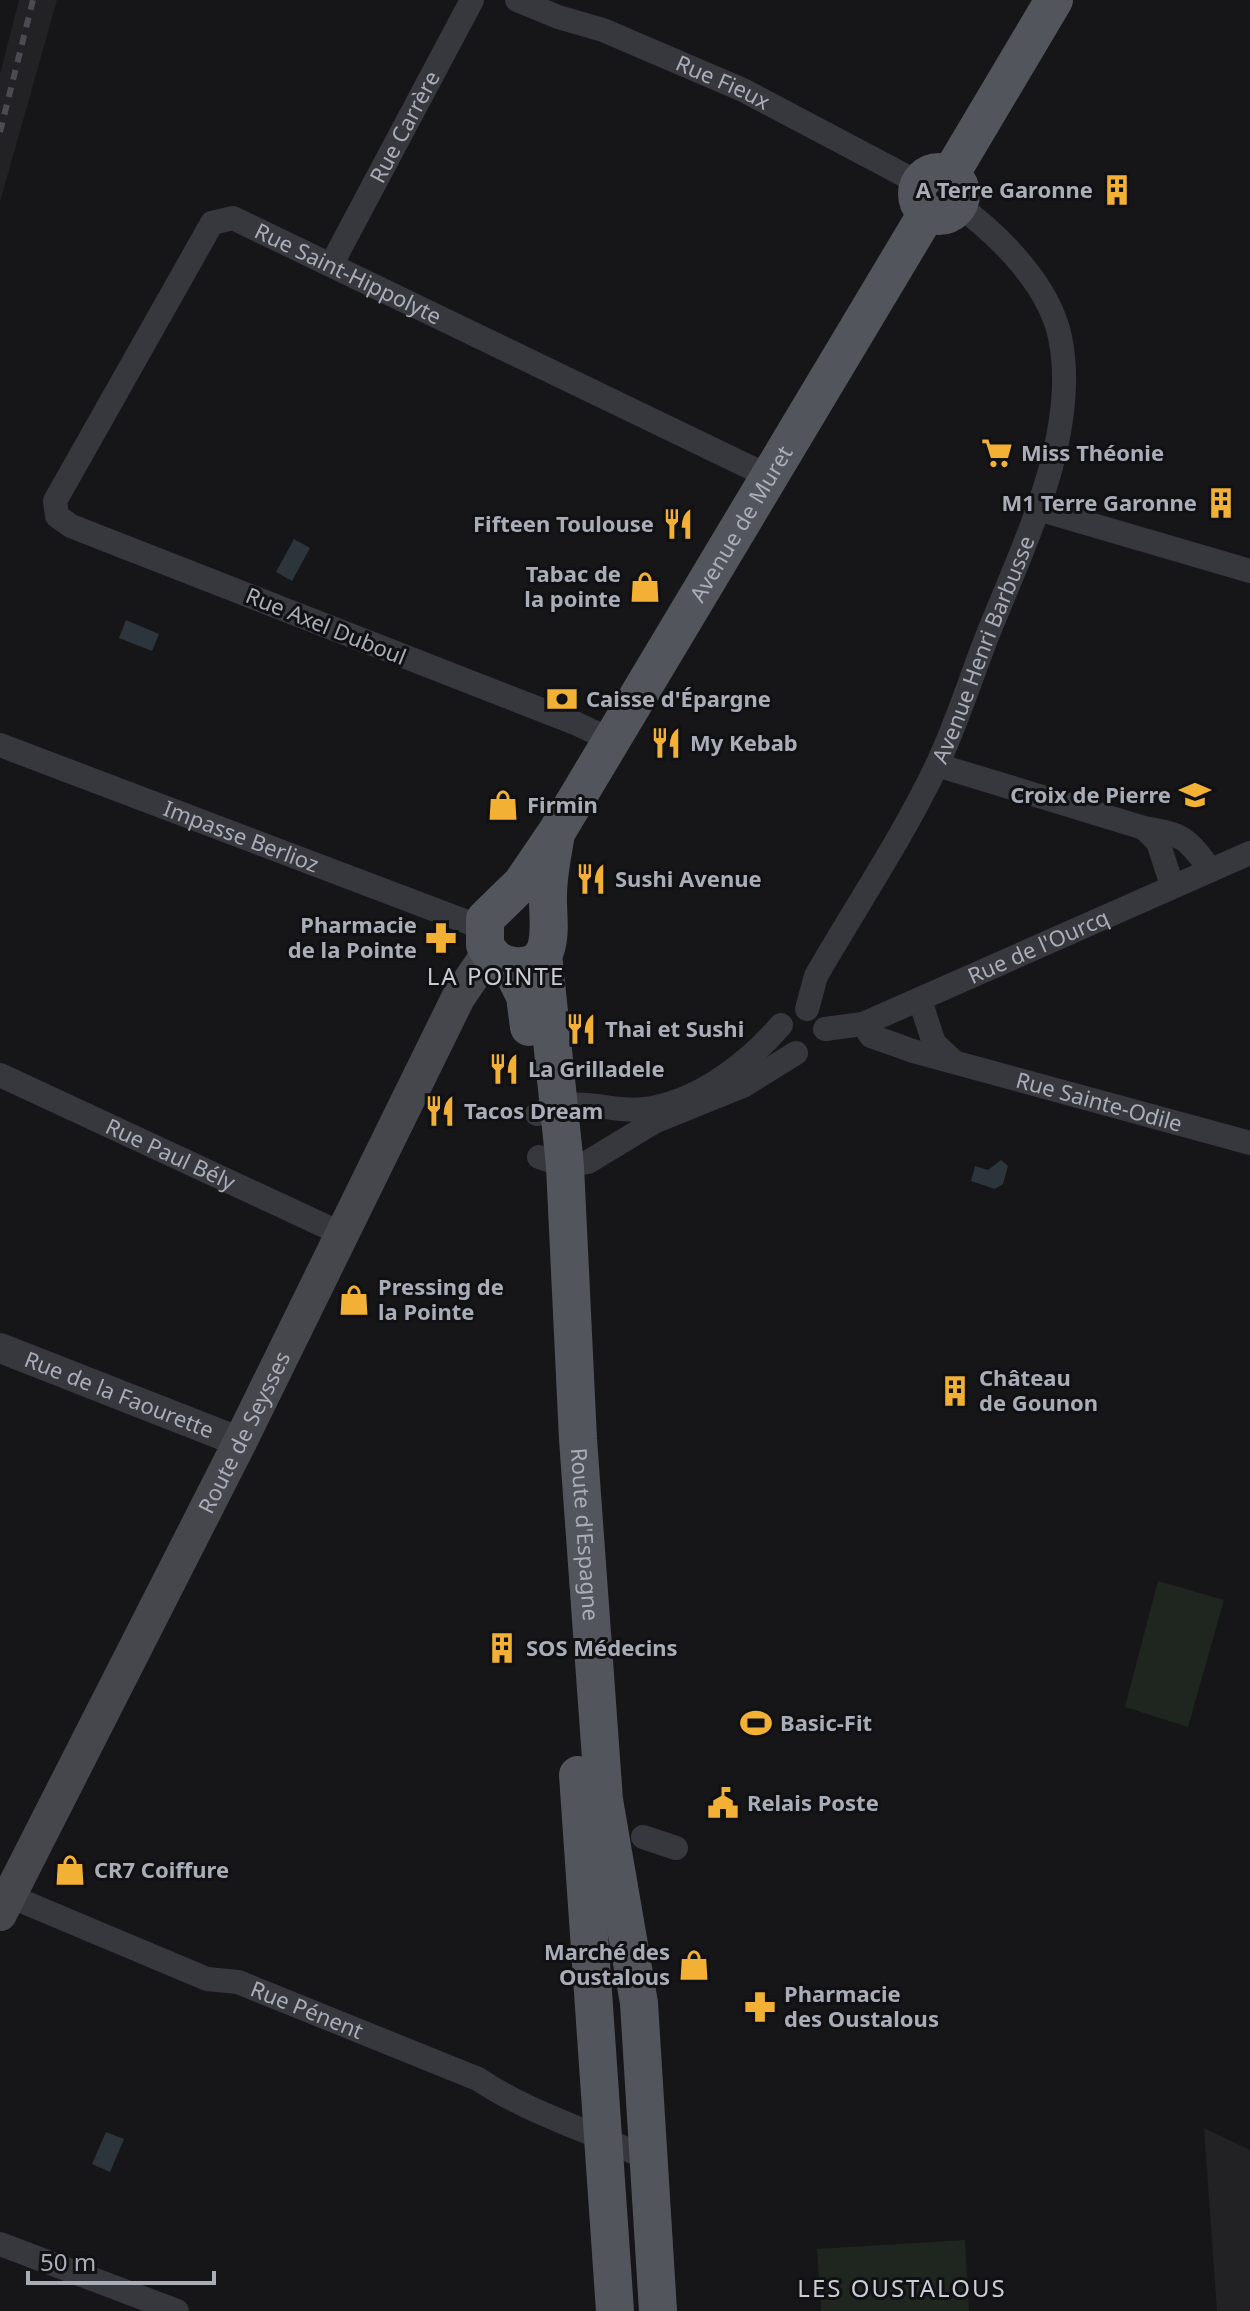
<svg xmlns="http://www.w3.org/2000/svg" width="1250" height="2311" font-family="'Noto Sans',sans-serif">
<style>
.built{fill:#222225}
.park{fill:#1e261f}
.water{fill:#2c353c}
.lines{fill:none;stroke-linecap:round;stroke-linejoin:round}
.minor{stroke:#37383d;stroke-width:24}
.tertiary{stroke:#37383d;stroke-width:30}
.secondary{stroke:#45474d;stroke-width:34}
.primary{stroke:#53555c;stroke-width:38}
.rail{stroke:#4a4c52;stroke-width:6;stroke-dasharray:10 8;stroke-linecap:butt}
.labels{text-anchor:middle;stroke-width:6;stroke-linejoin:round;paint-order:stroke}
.street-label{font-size:22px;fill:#a8adb8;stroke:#111113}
.poi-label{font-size:22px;font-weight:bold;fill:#a8adb8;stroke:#111113;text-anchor:start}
.neighbourhood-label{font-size:24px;letter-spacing:2px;fill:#c9ccd4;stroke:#111113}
</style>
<rect width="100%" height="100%" fill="#161618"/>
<g class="built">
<polygon points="19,0 57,0 0,202 0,74"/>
<polygon points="1204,2128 1250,2150 1250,2311 1217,2311"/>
</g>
<g class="park">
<polygon points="1158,1581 1224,1600 1188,1727 1125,1707"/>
<polygon points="965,2240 969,2311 821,2311 817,2249"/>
</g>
<g class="water">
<polygon points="294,539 310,548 292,581 276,572"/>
<polygon points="126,620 159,634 152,651 119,638"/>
<polygon points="1001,1160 1008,1166 1003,1184 995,1189 971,1181 975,1166 988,1170"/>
<polygon points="106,2132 124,2139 110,2172 92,2164"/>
</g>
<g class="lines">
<g class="minor">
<path id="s1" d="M517,0L558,17L603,30L743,90L919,183"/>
<path id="s2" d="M337,254L472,0"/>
<polyline points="1038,509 1250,571"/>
<path id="s3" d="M611,740L575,723L71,526L57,516L55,501L212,223L233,218L770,477"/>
<path id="s4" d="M0,745L483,928"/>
<path d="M937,765L1144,828C1182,834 1188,838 1210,870"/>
<polyline points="1144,828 1158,842 1172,885"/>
<polyline points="920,1000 934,1043 951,1059"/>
<path id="s5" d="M807,1009L816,976C855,908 904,835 937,765C957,723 971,677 988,634C1023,546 1080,433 1060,337C1049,285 1000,236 958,205"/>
<path id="s6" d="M863,1024L871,1036L913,1051L1250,1143"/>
<path id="s7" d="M825,1029L863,1024L1250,853"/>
<path id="s8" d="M0,1075L342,1234"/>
<path d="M537,1114C582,1092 611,1116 652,1108C702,1099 749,1062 781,1025"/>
<polyline points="539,1157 565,1166 588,1162 654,1122 743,1086 796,1053"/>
<polyline points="643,1837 676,1848"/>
<path id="s9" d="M0,1892L207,1979L238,1982L478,2079C530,2114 593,2131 649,2160"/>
<polyline points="0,2244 177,2311"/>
</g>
<path class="tertiary" id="s10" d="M0,1348L240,1442"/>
<path class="secondary" id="s11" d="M0,1914L240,1442L458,998L489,952"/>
<g class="primary">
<circle cx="939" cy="194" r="22"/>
<polyline points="950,175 1054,0"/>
<path id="s12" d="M556,833C553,853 548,874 548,895C547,922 559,970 514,966C500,965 491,957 485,945V919L522,883L556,833L927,213"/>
<path id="s13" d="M543,954L565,1166L578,1439L604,1800L639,2003L658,2311"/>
<polyline points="510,966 525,996 529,1027"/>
<polyline points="578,1775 615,2311"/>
</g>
<polyline class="rail" points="0,132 33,0"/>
</g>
<defs>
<symbol id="building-bare" viewBox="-9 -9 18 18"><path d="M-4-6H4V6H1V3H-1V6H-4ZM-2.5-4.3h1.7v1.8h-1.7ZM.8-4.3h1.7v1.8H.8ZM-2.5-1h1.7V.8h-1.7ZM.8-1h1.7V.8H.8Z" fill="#f2b134" stroke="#111113" stroke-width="2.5" paint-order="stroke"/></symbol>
<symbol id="supermarket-bare" viewBox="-9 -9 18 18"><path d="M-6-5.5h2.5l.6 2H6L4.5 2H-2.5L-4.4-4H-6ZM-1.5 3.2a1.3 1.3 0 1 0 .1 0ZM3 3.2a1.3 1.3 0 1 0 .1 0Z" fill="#f2b134" stroke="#111113" stroke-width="2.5" paint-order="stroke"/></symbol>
<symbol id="restaurant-bare" viewBox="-9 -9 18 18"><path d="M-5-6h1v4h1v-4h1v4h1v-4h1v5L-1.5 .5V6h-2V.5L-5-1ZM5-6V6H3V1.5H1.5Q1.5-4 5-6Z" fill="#f2b134" stroke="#111113" stroke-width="2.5" paint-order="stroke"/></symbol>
<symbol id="shop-bare" viewBox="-9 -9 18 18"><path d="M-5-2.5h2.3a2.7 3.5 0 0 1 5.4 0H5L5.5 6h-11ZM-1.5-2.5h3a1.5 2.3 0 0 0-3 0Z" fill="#f2b134" stroke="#111113" stroke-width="2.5" paint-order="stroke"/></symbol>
<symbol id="bank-bare" viewBox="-9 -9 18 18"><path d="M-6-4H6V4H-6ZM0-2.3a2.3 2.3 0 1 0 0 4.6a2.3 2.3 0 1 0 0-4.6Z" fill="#f2b134" stroke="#111113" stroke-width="2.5" paint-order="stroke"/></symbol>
<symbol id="school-bare" viewBox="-9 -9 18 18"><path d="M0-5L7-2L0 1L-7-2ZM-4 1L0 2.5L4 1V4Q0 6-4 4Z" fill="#f2b134" stroke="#111113" stroke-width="2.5" paint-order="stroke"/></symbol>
<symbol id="pharmacy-bare" viewBox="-9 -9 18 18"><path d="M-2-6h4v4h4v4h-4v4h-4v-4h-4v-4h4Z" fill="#f2b134" stroke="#111113" stroke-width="2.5" paint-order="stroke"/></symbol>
<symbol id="stadium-bare" viewBox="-9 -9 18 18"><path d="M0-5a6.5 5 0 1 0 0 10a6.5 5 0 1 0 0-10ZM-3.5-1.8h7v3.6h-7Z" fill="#f2b134" stroke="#111113" stroke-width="2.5" paint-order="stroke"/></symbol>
<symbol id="civic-bare" viewBox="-9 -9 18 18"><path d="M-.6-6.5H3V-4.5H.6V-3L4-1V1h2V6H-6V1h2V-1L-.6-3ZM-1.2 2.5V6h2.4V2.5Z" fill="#f2b134" stroke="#111113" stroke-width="2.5" paint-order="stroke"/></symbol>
</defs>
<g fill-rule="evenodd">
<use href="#building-bare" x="1095" y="168" width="44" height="44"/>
<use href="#supermarket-bare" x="975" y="431" width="44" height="44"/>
<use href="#building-bare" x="1199" y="481" width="44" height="44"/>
<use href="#restaurant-bare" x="656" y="502" width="44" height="44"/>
<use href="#shop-bare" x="623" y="565" width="44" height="44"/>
<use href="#bank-bare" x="540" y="677" width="44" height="44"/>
<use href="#restaurant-bare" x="644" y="721" width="44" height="44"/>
<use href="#school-bare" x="1173" y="773" width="44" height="44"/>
<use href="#shop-bare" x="481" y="783" width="44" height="44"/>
<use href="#restaurant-bare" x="569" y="857" width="44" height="44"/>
<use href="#pharmacy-bare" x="419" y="916" width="44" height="44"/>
<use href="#restaurant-bare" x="559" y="1007" width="44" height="44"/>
<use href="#restaurant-bare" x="482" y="1047" width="44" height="44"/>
<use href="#restaurant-bare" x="418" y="1089" width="44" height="44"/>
<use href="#shop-bare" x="332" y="1278" width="44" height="44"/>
<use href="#building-bare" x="933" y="1369" width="44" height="44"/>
<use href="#building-bare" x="480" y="1626" width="44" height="44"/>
<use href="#stadium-bare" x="734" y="1701" width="44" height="44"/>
<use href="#civic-bare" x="701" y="1781" width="44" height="44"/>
<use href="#shop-bare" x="48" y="1848" width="44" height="44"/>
<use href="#shop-bare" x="672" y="1943" width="44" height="44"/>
<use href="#pharmacy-bare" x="738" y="1985" width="44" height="44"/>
</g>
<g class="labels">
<g class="street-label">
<text dy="8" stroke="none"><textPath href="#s1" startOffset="222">Rue Fieux</textPath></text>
<text dy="8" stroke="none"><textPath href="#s2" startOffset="144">Rue Carrère</textPath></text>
<text dy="8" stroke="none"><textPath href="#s3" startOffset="1082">Rue Saint-Hippolyte</textPath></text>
<text dy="8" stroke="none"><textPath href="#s12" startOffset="692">Avenue de Muret</textPath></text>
<text transform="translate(326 626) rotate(22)" y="8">Rue Axel Duboul</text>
<text dy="8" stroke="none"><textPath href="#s5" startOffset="402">Avenue Henri Barbusse</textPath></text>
<text dy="8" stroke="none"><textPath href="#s4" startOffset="258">Impasse Berlioz</textPath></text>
<text dy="8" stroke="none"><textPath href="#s7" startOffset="230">Rue de l'Ourcq</textPath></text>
<text dy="8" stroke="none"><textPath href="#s6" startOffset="252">Rue Sainte-Odile</textPath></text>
<text dy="8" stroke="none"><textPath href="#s8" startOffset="188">Rue Paul Bély</textPath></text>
<text dy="8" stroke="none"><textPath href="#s10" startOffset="128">Rue de la Faourette</textPath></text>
<text dy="8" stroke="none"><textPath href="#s11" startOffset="540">Route de Seysses</textPath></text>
<text dy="8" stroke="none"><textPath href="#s13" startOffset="582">Route d'Espagne</textPath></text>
<text dy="8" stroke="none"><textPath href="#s9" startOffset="330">Rue Pénent</textPath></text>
</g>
<g class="poi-label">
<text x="1093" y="198" text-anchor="end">A Terre Garonne</text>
<text x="1021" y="461">Miss Théonie</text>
<text x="1197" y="511" text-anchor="end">M1 Terre Garonne</text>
<text x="654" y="532" text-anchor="end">Fifteen Toulouse</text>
<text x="621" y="582" text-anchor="end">Tabac de<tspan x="621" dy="25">la pointe</tspan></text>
<text x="586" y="707">Caisse d'Épargne</text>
<text x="690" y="751">My Kebab</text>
<text x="1171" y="803" text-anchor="end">Croix de Pierre</text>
<text x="527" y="813">Firmin</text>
<text x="615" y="887">Sushi Avenue</text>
<text x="417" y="933" text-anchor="end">Pharmacie<tspan x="417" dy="25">de la Pointe</tspan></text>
<text x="605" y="1037">Thai et Sushi</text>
<text x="528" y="1077">La Grilladele</text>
<text x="464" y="1119">Tacos Dream</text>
<text x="378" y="1295">Pressing de<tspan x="378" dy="25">la Pointe</tspan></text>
<text x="979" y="1386">Château<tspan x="979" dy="25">de Gounon</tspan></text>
<text x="526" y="1656">SOS Médecins</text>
<text x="780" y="1731">Basic-Fit</text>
<text x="747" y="1811">Relais Poste</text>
<text x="94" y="1878">CR7 Coiffure</text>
<text x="670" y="1960" text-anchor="end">Marché des<tspan x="670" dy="25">Oustalous</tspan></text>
<text x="784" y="2002">Pharmacie<tspan x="784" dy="25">des Oustalous</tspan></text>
</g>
<g class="neighbourhood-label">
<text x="496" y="985">LA POINTE</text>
<text x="902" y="2297">LES OUSTALOUS</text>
</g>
</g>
<path d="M28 2271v12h186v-12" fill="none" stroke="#a8adb8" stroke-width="4"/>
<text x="40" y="2271" font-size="24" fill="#a8adb8" stroke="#111113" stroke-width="6" paint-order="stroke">50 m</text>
</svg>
